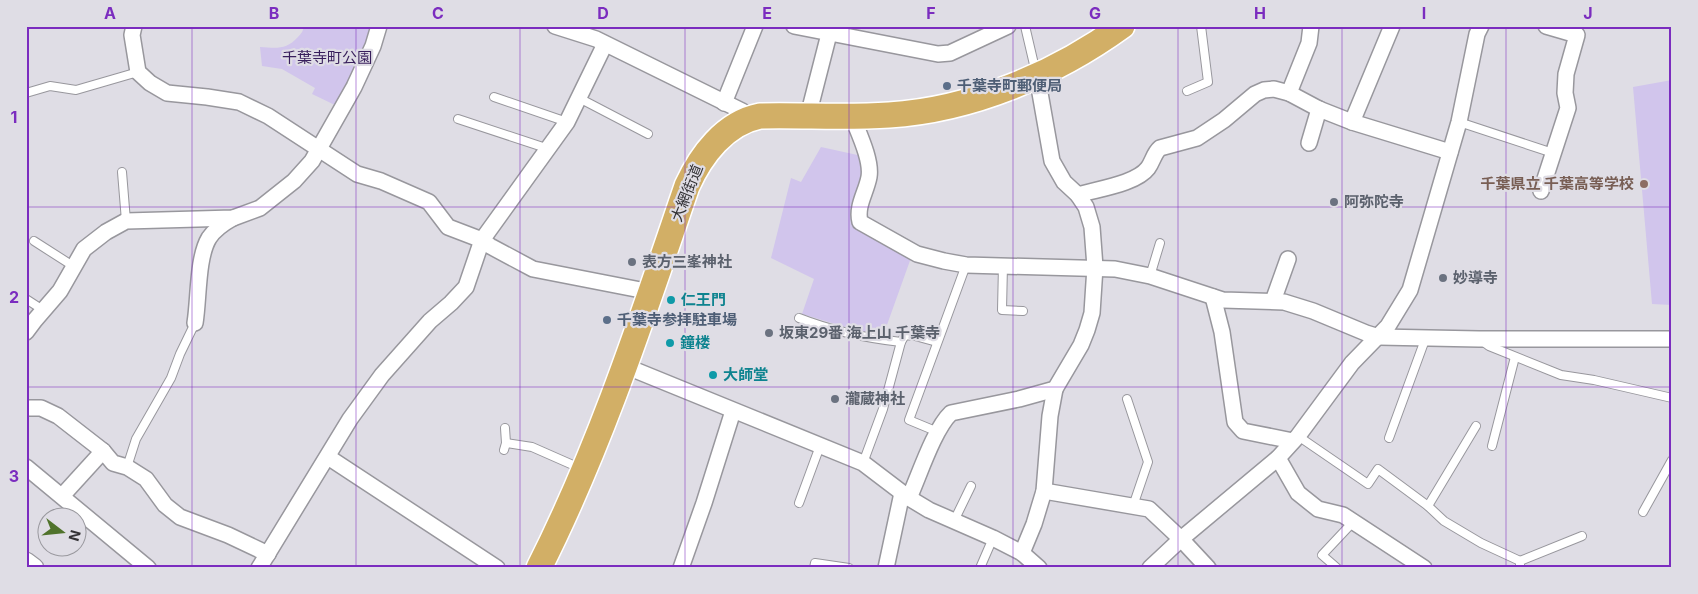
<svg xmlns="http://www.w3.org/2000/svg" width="1698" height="594" font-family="Inter,'Noto Sans JP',sans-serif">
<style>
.green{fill:#d1c5ec}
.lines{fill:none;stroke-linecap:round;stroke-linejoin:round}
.service-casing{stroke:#98979d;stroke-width:10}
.minor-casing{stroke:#98979d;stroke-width:18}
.tertiary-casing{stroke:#98979d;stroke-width:21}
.primary-casing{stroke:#fff;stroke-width:28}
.service{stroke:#fff;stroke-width:8}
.minor{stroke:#fff;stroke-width:15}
.tertiary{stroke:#fff;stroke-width:19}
.primary{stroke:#d2af66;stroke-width:25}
.grid{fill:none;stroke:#7b2cbf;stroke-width:1;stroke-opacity:0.55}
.service-dot{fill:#5c6f8a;stroke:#dfdde5;stroke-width:2}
.education-dot{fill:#8d6e63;stroke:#dfdde5;stroke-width:2}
.worship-dot{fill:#6b7280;stroke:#dfdde5;stroke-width:2}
.culture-dot{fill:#0f9aa8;stroke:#dfdde5;stroke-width:2}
.labels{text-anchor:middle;stroke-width:4.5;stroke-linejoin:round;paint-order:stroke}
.park-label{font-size:15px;fill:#381f5c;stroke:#dfdde5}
.service-label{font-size:15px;font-weight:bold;fill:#4e5e75;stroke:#dfdde5;text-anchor:start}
.education-label{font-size:15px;font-weight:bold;fill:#785e54;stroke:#dfdde5;text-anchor:end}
.street-label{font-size:15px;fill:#333235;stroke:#dfdde5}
.worship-label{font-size:15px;font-weight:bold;fill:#5b616d;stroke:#dfdde5;text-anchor:start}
.culture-label{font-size:15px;font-weight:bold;fill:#0d838f;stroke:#dfdde5;text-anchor:start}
.neatline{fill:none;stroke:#7b2cbf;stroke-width:2}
.grid-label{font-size:16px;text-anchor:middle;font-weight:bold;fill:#7b2cbf}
</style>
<rect width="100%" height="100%" fill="#dfdde5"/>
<g class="green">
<path d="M304,26H374L369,45L337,106L312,94L315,88L282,69L262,66L260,47C277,48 286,50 298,37C302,33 303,31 304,26Z"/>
<polygon points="1672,80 1672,305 1652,304 1633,87"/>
<polygon points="821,147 862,156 865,174 853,214 912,255 883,336 855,330 802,314 814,279 771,258 791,178 801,182"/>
</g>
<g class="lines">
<defs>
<g id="service">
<polyline points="1025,26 1036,73"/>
<polyline points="1187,91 1208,82 1201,26"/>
<polyline points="26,93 50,86 76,90 138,72"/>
<polyline points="494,97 567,122"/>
<polyline points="579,98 648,134"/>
<polyline points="458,119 549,149"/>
<polyline points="1459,122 1553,153"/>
<polyline points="122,172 126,221"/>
<polyline points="34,241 73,266"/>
<polyline points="1003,265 1002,310 1023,311"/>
<polyline points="1150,276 1160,243"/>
<polyline points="26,299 43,310"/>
<path d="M799,318C832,331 866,338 901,342"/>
<polyline points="1481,340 1489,346 1561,375 1594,380 1672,398"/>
<polyline points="1127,399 1148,462 1133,506"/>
<polyline points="938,432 909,420 966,265"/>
<polyline points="1298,436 1368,484 1378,469 1428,506 1444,521 1481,543 1520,561"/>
<polyline points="1389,438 1426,337"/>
<polyline points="506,443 532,447 582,469"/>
<polyline points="1492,446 1515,357"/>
<polyline points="504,450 506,443 505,428"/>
<polyline points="863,463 883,409 901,342 905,335 915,336 937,342"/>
<polyline points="127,467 136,439 171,378 180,354 195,323"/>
<polyline points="799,503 820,446"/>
<polyline points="1428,506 1476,426"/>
<polyline points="1643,512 1672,460"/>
<polyline points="954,521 971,486"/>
<polyline points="814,568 815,563 849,568"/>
<polyline points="980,568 993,538"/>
<polyline points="1337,568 1322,555 1354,521"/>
<polyline points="1520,568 1520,561 1582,536"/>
</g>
<g id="minor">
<polyline points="134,26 132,35 138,72 150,83 167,93 207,97 239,102 268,116 357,174 381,181 429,202 448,227 482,240 490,246 533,269 651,292"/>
<polyline points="555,26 596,39 742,111 751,118"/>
<polyline points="794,26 938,54 950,53 1008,26"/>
<polyline points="1289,93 1309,43 1311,26"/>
<polyline points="724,103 755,26"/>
<polyline points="808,116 829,34"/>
<path d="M852,116C858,132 872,160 869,177C866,193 856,206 860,222L917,254L944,261L966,265L1115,269L1150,276L1223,300L1284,302L1313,311L1366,333L1379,337L1479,339H1672"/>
<polyline points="1352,122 1392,26"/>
<polyline points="1309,143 1319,109"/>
<polyline points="1541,191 1568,108 1565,93 1566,74 1577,35 1546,26"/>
<path d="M1078,195C1097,189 1136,184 1148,168C1153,161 1154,153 1160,148L1197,138L1224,120L1255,94L1264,90L1274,89L1289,93L1319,109L1352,122L1450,152"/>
<polyline points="1213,297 1222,332 1235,422 1243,431 1293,441"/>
<polyline points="1273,301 1288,259"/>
<path d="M195,323C199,299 197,258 209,238C215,229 224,223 233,218"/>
<polyline points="26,332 35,320 60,291 84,249 106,232 126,221 233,218 260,208 294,181 312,161 354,87 373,46 379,26"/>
<polyline points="625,366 863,463 909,498 929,510 993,538 1022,553 1039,568"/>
<polyline points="26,408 41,408 58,416 103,451 113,463 127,467 146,479 165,505 180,517 228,535 268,554"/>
<polyline points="328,457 497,568"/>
<polyline points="1278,458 1298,493 1318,509 1343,515 1424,568"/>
<polyline points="26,467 148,568"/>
<polyline points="1044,491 1149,509 1181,539 1208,568"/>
<polyline points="62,496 103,451"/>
<path d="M909,498C919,476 934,429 951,413L1019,399L1055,389L1081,345L1087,330L1092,313L1095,267L1092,227L1086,207L1078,195L1064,182L1052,161L1037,76"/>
<polyline points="1022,553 1034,524 1044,491 1050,416 1055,389"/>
<polyline points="259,568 350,419 382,375 430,321 451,303 466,287 482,240 567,122 605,44"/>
<polyline points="681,568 704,503 733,411"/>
<polyline points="886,568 902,493"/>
<polyline points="1150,568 1181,539 1278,458 1298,436 1352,363 1388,326 1410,290 1459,122 1477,34 1481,26"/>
</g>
<polyline id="tertiary" points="26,562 34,568"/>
<path id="primary" d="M539,568C601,445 643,315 687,186C701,155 725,123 760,116C803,115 846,118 889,115C971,110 1056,74 1122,26"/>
</defs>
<use href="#service" class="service-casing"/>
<use href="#minor" class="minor-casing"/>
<use href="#tertiary" class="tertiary-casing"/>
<use href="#primary" class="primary-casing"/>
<use href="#service" class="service"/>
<use href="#minor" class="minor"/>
<use href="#tertiary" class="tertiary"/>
<use href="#primary" class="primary"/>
</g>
<path class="grid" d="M192,26V568M356,26V568M520,26V568M685,26V568M849,26V568M1013,26V568M1178,26V568M1342,26V568M1506,26V568M26,207H1672M26,387H1672"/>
<g class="service-dot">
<circle cx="947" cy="86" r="5"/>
<circle cx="607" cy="320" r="5"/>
</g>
<circle class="education-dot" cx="1644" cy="184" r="5"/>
<g class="worship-dot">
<circle cx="1334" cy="202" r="5"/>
<circle cx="632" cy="262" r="5"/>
<circle cx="1443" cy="278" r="5"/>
<circle cx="769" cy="333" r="5"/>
<circle cx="835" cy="399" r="5"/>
</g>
<g class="culture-dot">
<circle cx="671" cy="300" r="5"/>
<circle cx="670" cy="343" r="5"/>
<circle cx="713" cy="375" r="5"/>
</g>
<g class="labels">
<g class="park-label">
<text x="327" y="63">千葉寺町公園</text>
</g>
<g class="service-label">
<text x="957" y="91">千葉寺町郵便局</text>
<text x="617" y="325">千葉寺参拝駐車場</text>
</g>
<g class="education-label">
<text x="1634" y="189">千葉県立 千葉高等学校</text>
</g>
<g class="street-label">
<text transform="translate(687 193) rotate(-68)" y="5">大網街道</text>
</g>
<g class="worship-label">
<text x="1344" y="207">阿弥陀寺</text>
<text x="642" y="267">表方三峯神社</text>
<text x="1453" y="283">妙導寺</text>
<text x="779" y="338">坂東29番 海上山 千葉寺</text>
<text x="845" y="404">瀧蔵神社</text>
</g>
<g class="culture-label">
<text x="681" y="305">仁王門</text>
<text x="680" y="348">鐘楼</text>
<text x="723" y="380">大師堂</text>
</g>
</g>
<rect width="1698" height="594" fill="none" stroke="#dfdde5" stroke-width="55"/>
<g transform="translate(62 532) rotate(106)"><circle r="24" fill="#dfdde5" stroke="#9a999f"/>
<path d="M0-4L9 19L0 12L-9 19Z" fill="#50732c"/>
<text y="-8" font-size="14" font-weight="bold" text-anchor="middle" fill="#333235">N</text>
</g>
<rect x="28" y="28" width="1642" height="538" class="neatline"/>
<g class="grid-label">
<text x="110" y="19">A</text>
<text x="274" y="19">B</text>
<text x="438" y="19">C</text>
<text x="603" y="19">D</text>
<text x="767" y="19">E</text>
<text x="931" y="19">F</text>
<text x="1095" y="19">G</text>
<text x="1260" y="19">H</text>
<text x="1424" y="19">I</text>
<text x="1588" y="19">J</text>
<text x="14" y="123">1</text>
<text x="14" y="303">2</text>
<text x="14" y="482">3</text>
</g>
</svg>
